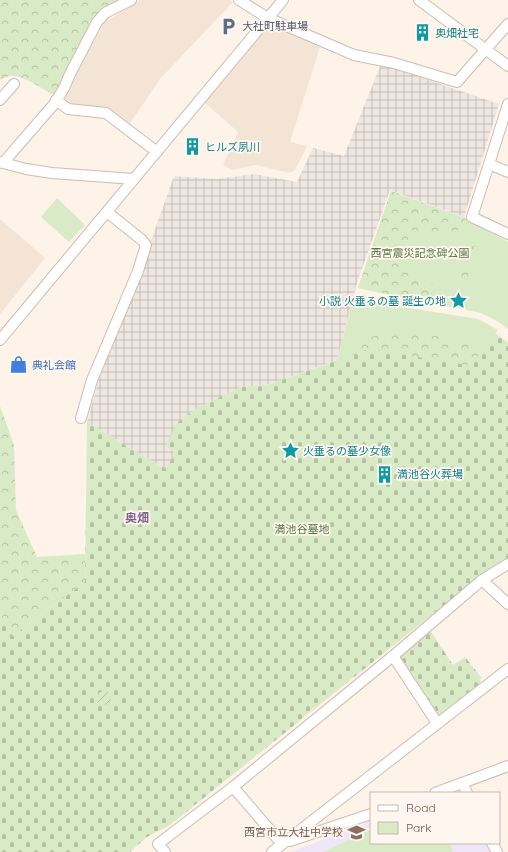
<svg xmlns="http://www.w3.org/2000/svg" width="508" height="852" font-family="Quicksand,'Noto Sans JP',sans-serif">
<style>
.residential{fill:#f4e4d6}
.industrial{fill:url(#industrial-grid)}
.education{fill:#efe5f9}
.green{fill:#d9ebc6}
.forest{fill:url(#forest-crowns)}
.cemetery{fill:url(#cemetery-stones)}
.garden{fill:url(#garden-furrows)}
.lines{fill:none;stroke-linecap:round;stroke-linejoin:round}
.minor-casing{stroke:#d1bbb0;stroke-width:12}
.minor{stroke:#fff;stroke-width:10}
.labels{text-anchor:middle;stroke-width:3.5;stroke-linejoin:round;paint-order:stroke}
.service-label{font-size:11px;fill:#4e5e75;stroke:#fff7ef;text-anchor:start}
.culture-label{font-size:11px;fill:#0d838f;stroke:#fff7ef;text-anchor:start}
.park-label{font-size:11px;fill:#567741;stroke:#fff7ef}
.shop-label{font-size:11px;fill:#366cbe;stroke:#fff7ef;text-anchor:start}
.education-label{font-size:11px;fill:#785e54;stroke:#fff7ef;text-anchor:end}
.neighbourhood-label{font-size:12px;font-weight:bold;fill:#7e6493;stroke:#fff7ef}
</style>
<defs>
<pattern id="industrial-grid" width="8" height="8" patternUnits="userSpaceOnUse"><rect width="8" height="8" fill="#ede6e1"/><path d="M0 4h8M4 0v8" fill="none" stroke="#c5bdb8"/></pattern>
<pattern id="forest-crowns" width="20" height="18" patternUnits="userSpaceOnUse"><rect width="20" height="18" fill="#d9ebc6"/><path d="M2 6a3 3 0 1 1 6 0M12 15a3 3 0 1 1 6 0" fill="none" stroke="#b5c1a3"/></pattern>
<pattern id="cemetery-stones" width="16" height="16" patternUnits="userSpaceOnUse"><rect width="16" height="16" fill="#d9ebc6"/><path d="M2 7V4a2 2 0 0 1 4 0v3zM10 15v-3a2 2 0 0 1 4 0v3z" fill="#b5c1a3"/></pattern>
<pattern id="garden-furrows" width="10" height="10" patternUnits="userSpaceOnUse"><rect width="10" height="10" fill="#d9ebc6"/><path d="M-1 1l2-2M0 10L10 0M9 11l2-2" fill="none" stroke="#b5c1a3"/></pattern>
</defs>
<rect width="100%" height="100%" fill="#fdf3e8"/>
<g class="residential">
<polygon points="140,0 230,0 233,2 160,79 128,126 107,109 65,103 66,93 104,23"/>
<polygon points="274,26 320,47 290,142 307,146 295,170 290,173 255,165 232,170 223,165 238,132 204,102 265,28"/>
<polygon points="0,219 45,258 0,314"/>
</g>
<polygon class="industrial" points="381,64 499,104 464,217 390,190 357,283 337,360 270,384 241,387 175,454 165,469 87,422 98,382 141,269 174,176 217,179 254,174 297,182 313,148 344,156"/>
<polygon class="education" points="371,821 371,843 485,843 490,852 291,852"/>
<g class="green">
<polygon points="391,191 465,218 508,242 508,329 497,321 481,313 358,288"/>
<polygon points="57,198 85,225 69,242 41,217"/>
<polygon points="353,299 478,319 498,330 478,356 337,360"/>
<polygon points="371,829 371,843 450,843 453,852 324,852"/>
</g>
<g class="forest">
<path d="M0,0H123L101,11L92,21L59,88L54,94H51C42,88 20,74 9,76C6,77 3,79 0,80Z"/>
<polygon points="391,191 465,218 469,229 439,233 412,230 398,269 438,287 437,305 358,288"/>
<polygon points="469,245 477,247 465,286 458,284"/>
<path d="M400,332L439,336L471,345L478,349L490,370L343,359C358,335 375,336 400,332Z"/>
<polygon points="0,406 14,445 16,510 37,557 85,554 85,582 40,615 13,637 0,616"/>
</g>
<g class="cemetery">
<polygon points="495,333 508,343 508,559 480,576 170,825 147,837 130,852 0,852 0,616 13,636 40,615 85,582 87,422 165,469 175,454 166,445 178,422 197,408 241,387 270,384 369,349 467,365 478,356"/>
<polygon points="430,630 453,665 465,657 481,677 480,683 439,715 400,657"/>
</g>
<circle class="garden" cx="104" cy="698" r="7"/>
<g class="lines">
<defs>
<g id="minor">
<polyline points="239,0 268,18 354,55 394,63 457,82 508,24"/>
<polyline points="419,0 508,66"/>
<polyline points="0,100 14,84"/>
<polyline points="56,100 68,109 106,113 157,152"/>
<polyline points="508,104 489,164 508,172"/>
<polyline points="0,162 26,169 52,173 134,179"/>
<polyline points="3,163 55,103 64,88 70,74 97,22 105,13 131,0"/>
<polyline points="489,164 472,217 508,234"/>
<polyline points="0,340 283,0"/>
<polyline points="81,418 92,380 138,271 146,245 142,240 107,212"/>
<polyline points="482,580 508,604"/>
<polyline points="393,656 437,723"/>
<polyline points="463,784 467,793"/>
<polyline points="233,787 282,844"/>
<polyline points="435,793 508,766"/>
<polyline points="290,841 371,814"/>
<polyline points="492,843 497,852"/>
<polyline points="165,852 158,844 233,787 393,656 482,580 508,564"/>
<polyline points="272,852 508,669"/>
</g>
</defs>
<use href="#minor" class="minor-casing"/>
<use href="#minor" class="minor"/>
</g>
<defs>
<symbol id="parking-bare" viewBox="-9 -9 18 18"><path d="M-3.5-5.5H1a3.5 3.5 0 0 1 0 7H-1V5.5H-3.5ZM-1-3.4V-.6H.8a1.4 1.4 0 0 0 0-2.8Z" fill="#5c6f8a" stroke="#fff7ef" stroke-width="2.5" paint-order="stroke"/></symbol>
<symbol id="building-bare" viewBox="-9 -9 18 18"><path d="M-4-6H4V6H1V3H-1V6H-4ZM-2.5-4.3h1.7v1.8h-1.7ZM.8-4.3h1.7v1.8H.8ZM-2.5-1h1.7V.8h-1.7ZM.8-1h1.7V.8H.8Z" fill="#0f9aa8" stroke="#fff7ef" stroke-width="2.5" paint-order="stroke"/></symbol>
<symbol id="sight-bare" viewBox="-9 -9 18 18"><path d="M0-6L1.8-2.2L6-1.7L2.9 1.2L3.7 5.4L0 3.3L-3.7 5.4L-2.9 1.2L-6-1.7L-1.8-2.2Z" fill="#0f9aa8" stroke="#fff7ef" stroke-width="2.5" paint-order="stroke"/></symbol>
<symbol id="shop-bare" viewBox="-9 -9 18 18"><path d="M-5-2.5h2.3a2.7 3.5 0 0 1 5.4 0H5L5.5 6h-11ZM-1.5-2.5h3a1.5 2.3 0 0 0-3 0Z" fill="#3f7fe0" stroke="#fff7ef" stroke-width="2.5" paint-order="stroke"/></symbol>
<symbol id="school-bare" viewBox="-9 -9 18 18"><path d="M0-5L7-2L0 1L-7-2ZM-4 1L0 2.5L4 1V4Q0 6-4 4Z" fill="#8d6e63" stroke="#fff7ef" stroke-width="2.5" paint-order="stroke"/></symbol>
</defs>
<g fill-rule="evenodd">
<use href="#parking-bare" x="216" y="14" width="25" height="25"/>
<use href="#building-bare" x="410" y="20" width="25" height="25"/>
<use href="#building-bare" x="180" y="134" width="25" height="25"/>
<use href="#sight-bare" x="446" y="288" width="25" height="25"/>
<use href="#shop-bare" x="6" y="352" width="25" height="25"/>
<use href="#sight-bare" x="278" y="438" width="25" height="25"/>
<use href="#building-bare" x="372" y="462" width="25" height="25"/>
<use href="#school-bare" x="344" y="820" width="25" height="25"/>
</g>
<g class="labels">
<g class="service-label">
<text x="242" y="30">大社町駐車場</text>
</g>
<g class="culture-label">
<text x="435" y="37">奥畑社宅</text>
<text x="205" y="151">ヒルズ夙川</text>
<text x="446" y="305" text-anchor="end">小説 火垂るの墓 誕生の地</text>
<text x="303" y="455">火垂るの墓少女像</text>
<text x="397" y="478">満池谷火葬場</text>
</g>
<g class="park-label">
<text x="420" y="257">西宮震災記念碑公園</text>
<text x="302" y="533">満池谷墓地</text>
</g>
<g class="shop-label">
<text x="32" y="369">典礼会館</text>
</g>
<g class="education-label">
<text x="343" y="836">西宮市立大社中学校</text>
</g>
<g class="neighbourhood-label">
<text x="137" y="522">奥畑</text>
</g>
</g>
<rect x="370" y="792" width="130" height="52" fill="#fff7ef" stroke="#c9b7ad"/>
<rect x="378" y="805" width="20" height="6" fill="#ffffff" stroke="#c9b7ad"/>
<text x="406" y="812" font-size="12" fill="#77564b">Road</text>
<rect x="378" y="822" width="20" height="12" fill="#d9ebc6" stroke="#c9b7ad"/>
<text x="406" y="832" font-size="12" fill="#77564b">Park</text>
</svg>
